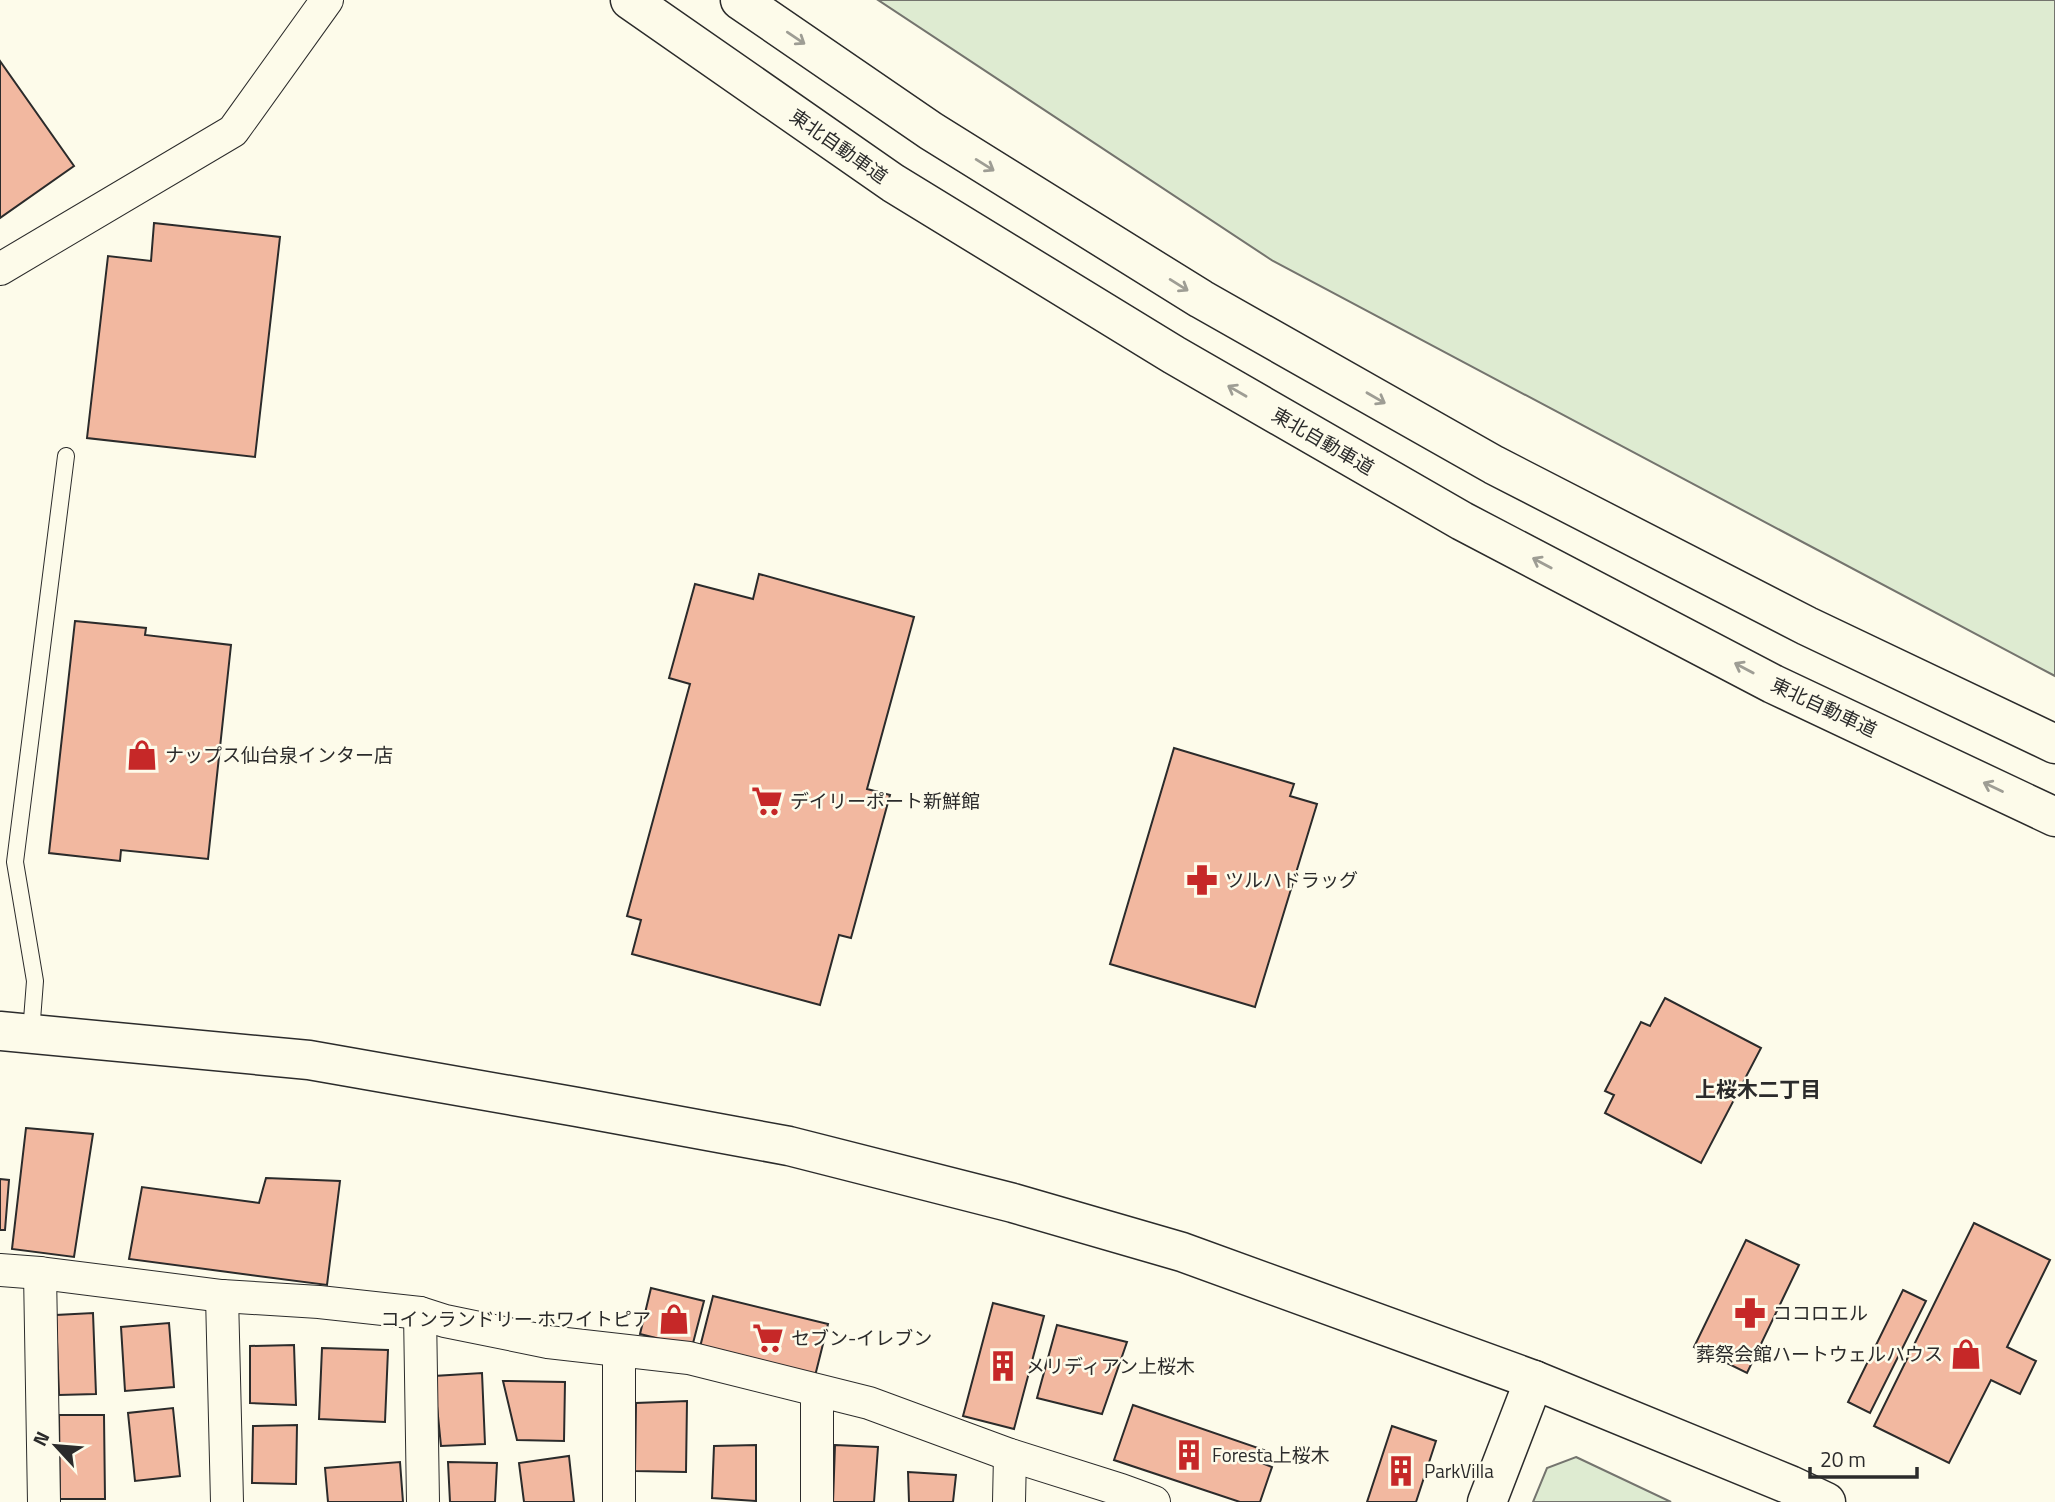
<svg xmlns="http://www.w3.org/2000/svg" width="2055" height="1502" font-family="'Titillium Web','Noto Sans JP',sans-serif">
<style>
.green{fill:#deebd1;stroke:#74746e;stroke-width:2}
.building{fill:#f2b8a0;stroke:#2b2b2b;stroke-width:2}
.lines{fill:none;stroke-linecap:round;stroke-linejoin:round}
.service-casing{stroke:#2b2b2b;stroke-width:18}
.minor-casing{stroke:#2b2b2b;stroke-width:34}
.tertiary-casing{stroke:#2b2b2b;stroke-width:41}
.motorway-casing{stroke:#2b2b2b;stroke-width:41}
.service{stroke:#fdfbea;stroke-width:16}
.minor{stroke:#fdfbea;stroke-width:32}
.tertiary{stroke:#fdfbea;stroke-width:38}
.motorway{stroke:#fdfbea;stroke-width:38}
.oneway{stroke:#9e9d94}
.labels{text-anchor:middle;stroke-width:5;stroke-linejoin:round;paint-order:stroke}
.street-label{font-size:19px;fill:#2b2b2b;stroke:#fdfbea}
.poi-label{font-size:19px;fill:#2b2b2b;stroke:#fdfbea;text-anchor:start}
.neighbourhood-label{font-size:21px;font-weight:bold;fill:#2b2b2b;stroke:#fdfbea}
</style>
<rect width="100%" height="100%" fill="#fdfbea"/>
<g class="green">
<polygon points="878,0 2055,0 2055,676 1273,261"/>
<polygon points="1576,1457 1671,1502 1533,1502 1547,1468"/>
</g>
<g class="building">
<polygon points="0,61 74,166 0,218"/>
<polygon points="154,223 280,237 255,457 87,438 108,256 151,261"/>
<polygon points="759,574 914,617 867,789 890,795 851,938 839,935 820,1005 632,954 641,920 627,916 690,684 669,678 695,584 753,599"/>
<polygon points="75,621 146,628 145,635 231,645 208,859 121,850 120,861 49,853"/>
<polygon points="1174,748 1294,784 1290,796 1317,804 1255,1007 1110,964"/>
<polygon points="1665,998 1761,1048 1701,1163 1605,1113 1614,1095 1605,1091 1641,1022 1650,1026"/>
<polygon points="26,1128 93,1134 74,1257 12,1249"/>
<polygon points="266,1178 340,1181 327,1285 129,1259 142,1187 259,1203"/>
<polygon points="0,1179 9,1180 5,1230 0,1230"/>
<polygon points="1974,1223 2050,1260 2007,1347 2036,1361 2020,1394 1991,1380 1949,1463 1874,1426"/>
<polygon points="1746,1240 1799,1265 1747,1373 1694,1347"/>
<polygon points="651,1288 704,1301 692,1347 640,1334"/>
<polygon points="1903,1290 1926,1301 1870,1413 1848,1402"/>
<polygon points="713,1296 828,1324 815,1376 700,1347"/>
<polygon points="993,1303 1044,1316 1014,1429 963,1416"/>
<polygon points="93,1313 96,1394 59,1395 56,1315"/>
<polygon points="169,1323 174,1387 125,1391 121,1327"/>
<polygon points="1057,1325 1127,1342 1102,1414 1037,1398"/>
<polygon points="294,1345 296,1405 250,1403 250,1346"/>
<polygon points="322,1348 388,1350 385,1422 319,1419"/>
<polygon points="482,1373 485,1444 441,1446 434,1376"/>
<polygon points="503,1381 565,1382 564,1441 517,1440"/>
<polygon points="687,1401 686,1472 635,1471 636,1403"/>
<polygon points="1133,1405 1264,1450 1259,1462 1272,1467 1260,1502 1240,1502 1114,1460"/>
<polygon points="173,1408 180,1476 135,1481 128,1413"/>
<polygon points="59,1415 104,1415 105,1499 60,1499"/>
<polygon points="297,1425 296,1484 252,1483 253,1426"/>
<polygon points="1392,1426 1436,1441 1416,1502 1367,1502"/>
<polygon points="756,1445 756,1501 712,1498 714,1446"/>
<polygon points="835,1445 878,1447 874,1502 833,1502"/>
<polygon points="569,1456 574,1502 524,1502 519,1463"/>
<polygon points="400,1462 403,1502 328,1502 325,1468"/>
<polygon points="448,1462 497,1463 495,1502 450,1502"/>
<polygon points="908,1472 956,1475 953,1502 909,1502"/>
</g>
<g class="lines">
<defs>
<polyline id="service" points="31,1033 35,981 15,862 66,456"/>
<g id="minor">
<polyline points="0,269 233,131 327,0"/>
<polyline points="0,1270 40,1273 222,1296 319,1302 420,1313 445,1321 548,1342 689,1358 869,1403 1010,1455 1121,1490 1154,1502"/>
<polyline points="40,1273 44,1502"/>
<polyline points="222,1296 227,1502"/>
<polyline points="420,1313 423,1502"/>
<polyline points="619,1351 619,1502"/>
<polyline points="817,1502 817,1391"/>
<polyline points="1009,1502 1010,1455"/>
</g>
<g id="tertiary">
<polyline points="0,1031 309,1060 577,1107 789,1146 1013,1203 1182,1252 1534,1380 1790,1485 1826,1502"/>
<polyline points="1487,1502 1534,1380"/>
</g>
<g id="motorway">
<polyline points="630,0 893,183 1174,355 1462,521 1773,684 2055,817"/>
<polyline points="740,0 931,131 1201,299 1494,465 1807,626 2055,744"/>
</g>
</defs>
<use href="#service" class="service-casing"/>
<use href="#minor" class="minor-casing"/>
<use href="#tertiary" class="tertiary-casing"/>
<use href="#motorway" class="motorway-casing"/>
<use href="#service" class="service"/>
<use href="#minor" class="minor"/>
<use href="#tertiary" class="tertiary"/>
<use href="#motorway" class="motorway"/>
</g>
<defs><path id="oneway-shaft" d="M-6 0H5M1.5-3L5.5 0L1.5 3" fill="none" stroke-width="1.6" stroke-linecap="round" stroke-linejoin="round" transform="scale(1.75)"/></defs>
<g class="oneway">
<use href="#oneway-shaft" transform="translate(796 38) rotate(34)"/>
<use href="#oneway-shaft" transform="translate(985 165) rotate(32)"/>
<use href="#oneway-shaft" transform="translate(1179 285) rotate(32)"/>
<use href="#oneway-shaft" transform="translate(1237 391) rotate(-150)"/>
<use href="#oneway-shaft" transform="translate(1376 398) rotate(30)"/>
<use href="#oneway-shaft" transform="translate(1542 563) rotate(-152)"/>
<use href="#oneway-shaft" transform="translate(1744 668) rotate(-152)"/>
<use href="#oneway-shaft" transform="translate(1993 787) rotate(-155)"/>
</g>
<defs>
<symbol id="shop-bare" viewBox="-9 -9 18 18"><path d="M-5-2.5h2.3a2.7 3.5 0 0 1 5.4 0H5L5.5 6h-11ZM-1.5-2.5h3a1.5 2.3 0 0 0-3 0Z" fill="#c62828" stroke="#fdfbea" stroke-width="2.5" paint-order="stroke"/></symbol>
<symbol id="supermarket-bare" viewBox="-9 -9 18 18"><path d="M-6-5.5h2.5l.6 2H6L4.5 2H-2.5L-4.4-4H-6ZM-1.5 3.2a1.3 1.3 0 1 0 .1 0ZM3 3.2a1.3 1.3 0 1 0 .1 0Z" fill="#c62828" stroke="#fdfbea" stroke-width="2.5" paint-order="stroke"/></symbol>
<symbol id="pharmacy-bare" viewBox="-9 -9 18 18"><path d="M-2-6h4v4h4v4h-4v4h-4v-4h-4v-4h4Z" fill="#c62828" stroke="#fdfbea" stroke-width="2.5" paint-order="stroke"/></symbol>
<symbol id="building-bare" viewBox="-9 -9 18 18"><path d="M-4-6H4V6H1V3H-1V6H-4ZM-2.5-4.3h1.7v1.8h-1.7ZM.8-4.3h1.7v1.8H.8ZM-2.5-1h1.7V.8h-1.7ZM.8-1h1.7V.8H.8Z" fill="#c62828" stroke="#fdfbea" stroke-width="2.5" paint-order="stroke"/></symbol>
</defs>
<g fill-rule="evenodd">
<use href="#shop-bare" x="120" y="733" width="44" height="44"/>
<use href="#supermarket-bare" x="745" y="779" width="44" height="44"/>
<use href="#pharmacy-bare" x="1180" y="858" width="44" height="44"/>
<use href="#pharmacy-bare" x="1728" y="1291" width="44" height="44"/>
<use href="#shop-bare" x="652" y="1297" width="44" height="44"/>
<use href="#supermarket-bare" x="746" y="1316" width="44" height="44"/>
<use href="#shop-bare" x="1944" y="1332" width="44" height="44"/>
<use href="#building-bare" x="981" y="1344" width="44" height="44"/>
<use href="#building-bare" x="1167" y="1433" width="44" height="44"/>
<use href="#building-bare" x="1379" y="1449" width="44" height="44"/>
</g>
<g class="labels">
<g class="street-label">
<text transform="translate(839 146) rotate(35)" y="7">東北自動車道</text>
<text transform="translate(1323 441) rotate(30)" y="7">東北自動車道</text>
<text transform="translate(1824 707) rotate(25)" y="7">東北自動車道</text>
</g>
<g class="poi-label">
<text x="165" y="762">ナップス仙台泉インター店</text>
<text x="790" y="808">デイリーポート新鮮館</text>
<text x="1225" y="887">ツルハドラッグ</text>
<text x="1773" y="1320">ココロエル</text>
<text x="651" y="1326" text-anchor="end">コインランドリー ホワイトピア</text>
<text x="791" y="1345">セブン-イレブン</text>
<text x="1943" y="1361" text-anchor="end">葬祭会館ハートウェルハウス</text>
<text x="1026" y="1373">メリディアン上桜木</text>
<text x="1212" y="1462">Foresta上桜木</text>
<text x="1424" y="1478">ParkVilla</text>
</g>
<g class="neighbourhood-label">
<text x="1758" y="1097">上桜木二丁目</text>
</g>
</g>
<g transform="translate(56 1446) rotate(296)" stroke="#fdfbea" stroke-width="5" paint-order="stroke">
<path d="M0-5L12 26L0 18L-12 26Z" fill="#2b2b2b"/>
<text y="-10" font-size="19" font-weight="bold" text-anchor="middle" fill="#2b2b2b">N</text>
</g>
<path d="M1810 1467v10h107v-10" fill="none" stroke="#2b2b2b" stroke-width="3.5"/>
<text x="1820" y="1467" font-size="21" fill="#2b2b2b" stroke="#fdfbea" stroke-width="5" paint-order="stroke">20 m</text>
</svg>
